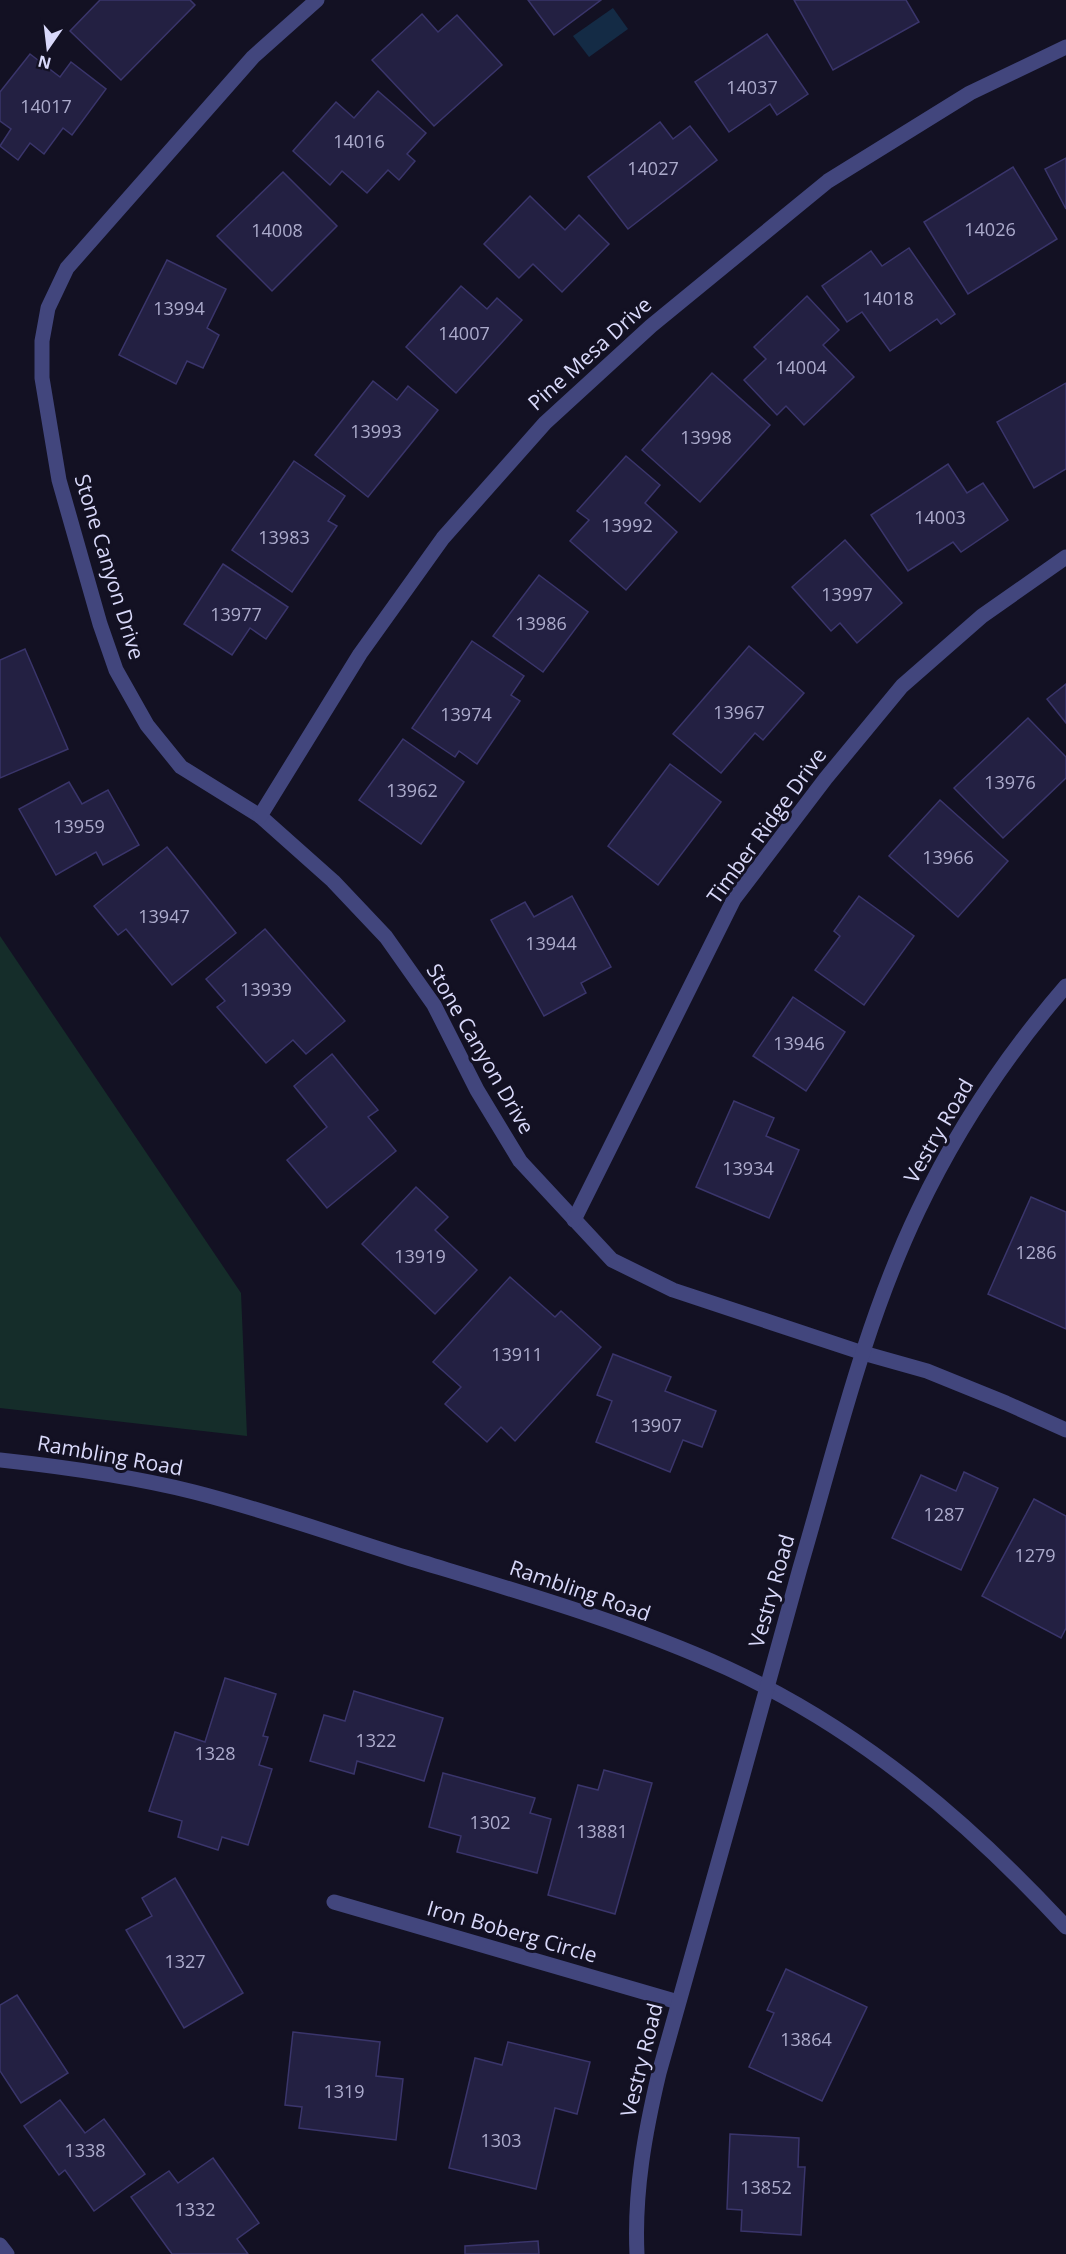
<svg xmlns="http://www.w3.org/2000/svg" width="1066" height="2254" font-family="'Open Sans',sans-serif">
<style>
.green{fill:#152d2a}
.water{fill:#142b45}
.building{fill:#232042;stroke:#3a356b;stroke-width:1.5}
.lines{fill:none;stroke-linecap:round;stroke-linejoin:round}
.minor{stroke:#42467d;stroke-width:15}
.labels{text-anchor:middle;stroke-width:6;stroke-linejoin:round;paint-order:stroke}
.number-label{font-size:18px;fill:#acabcc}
.street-label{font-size:21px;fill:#d9d9fa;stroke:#131123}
</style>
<rect width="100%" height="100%" fill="#131123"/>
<polygon class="green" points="0,936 241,1293 247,1436 0,1408"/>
<polygon class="water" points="613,8 628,29 589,57 573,36"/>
<g class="building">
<polygon points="100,0 190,0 195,5 121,80 70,31"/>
<polygon points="528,0 601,0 554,35"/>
<polygon points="794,0 906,0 919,22 833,70"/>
<polygon points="422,14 438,32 457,15 502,65 434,126 372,60"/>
<polygon points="767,34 808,94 777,115 770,104 729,132 695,82"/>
<polygon points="30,54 60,77 71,62 106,89 72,135 63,128 44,154 30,143 18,160 0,146 11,129 0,121 0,92"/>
<polygon points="378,91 426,133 407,154 415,161 399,180 388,170 367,193 342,171 330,185 293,151 336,102 354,118"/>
<polygon points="660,122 673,139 690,126 717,160 628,229 588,177"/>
<polygon points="1066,158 1066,209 1045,169"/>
<polygon points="1013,167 1057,239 968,294 924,222"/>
<polygon points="283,172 337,226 272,291 217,236"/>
<polygon points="530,196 565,230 579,215 609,244 562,292 533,264 519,278 484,244"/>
<polygon points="909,248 955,314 941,324 937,319 890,351 862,312 847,322 822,286 871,251 882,266"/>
<polygon points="167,260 226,289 207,328 219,335 203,368 187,361 176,384 119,355"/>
<polygon points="461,286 487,309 497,298 522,320 456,393 406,347"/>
<polygon points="807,296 839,330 823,345 854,377 804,425 786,406 777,415 744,380 766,359 754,347"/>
<polygon points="712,373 770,425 700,502 642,450"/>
<polygon points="373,381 397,400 408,386 438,410 368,497 315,455"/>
<polygon points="1066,383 1066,469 1034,488 997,422"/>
<polygon points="626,456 660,485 645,503 677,532 626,590 570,541 589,520 577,511"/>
<polygon points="294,461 345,496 328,521 337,526 292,592 232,550"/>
<polygon points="948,464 967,493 983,483 1008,520 961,552 953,542 908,571 871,515"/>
<polygon points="845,540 902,603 857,643 840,623 831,631 792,587"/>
<polygon points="223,564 288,607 266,639 250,628 232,655 184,624"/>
<polygon points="539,575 588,612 543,672 493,636"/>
<polygon points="472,641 524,676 511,695 520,701 477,764 459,751 455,757 412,728"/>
<polygon points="749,646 804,693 763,740 755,733 721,773 673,734"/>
<polygon points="25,649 68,749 0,778 0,660"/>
<polygon points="1066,684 1066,723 1047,699"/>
<polygon points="1028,718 1066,757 1066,778 1003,838 954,788"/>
<polygon points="403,739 464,782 421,844 359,800"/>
<polygon points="670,764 721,802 658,885 608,846"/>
<polygon points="69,782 82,804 108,790 139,845 103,865 96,852 56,875 19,809"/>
<polygon points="940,800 1008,861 958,917 889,856"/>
<polygon points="167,847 236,933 172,985 126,929 118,935 94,906"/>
<polygon points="572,896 611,967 581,983 586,993 544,1016 491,920 525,902 534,917"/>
<polygon points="859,896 914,936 864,1005 815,970 840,936 834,931"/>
<polygon points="265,929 345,1021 306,1054 293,1040 266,1063 217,1007 225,1001 206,979"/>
<polygon points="793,997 845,1032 806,1091 753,1056"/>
<polygon points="332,1054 378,1110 368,1117 396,1151 327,1208 287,1160 327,1127 294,1086"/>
<polygon points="734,1101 774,1118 766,1136 799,1150 769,1218 696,1187"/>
<polygon points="416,1187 448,1217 435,1230 477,1270 435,1314 362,1244"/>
<polygon points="1031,1197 1066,1212 1066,1329 988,1294"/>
<polygon points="510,1277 555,1317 561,1311 601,1347 515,1441 501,1427 487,1442 445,1404 461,1387 433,1362"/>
<polygon points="613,1354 671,1377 665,1391 716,1411 702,1447 683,1440 670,1472 596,1442 612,1401 597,1395"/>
<polygon points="964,1472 998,1488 961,1570 892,1538 921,1475 956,1491"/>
<polygon points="1034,1499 1066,1516 1066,1628 1061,1638 982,1596"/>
<polygon points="225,1678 276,1694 263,1736 268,1737 259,1765 272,1769 248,1845 222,1837 218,1850 178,1837 182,1821 149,1811 175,1732 205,1742"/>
<polygon points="354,1691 443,1718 424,1781 357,1761 354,1774 310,1761 324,1715 345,1721"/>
<polygon points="604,1770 652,1783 615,1914 548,1895 578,1785 598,1790"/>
<polygon points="443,1773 535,1798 530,1813 551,1819 537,1873 457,1852 461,1836 429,1827"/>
<polygon points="175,1878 243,1993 184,2028 126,1930 152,1916 142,1898"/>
<polygon points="786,1969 867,2007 822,2101 749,2067 774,2013 767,2010"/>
<polygon points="17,1995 68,2073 21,2103 0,2071 0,2005"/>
<polygon points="293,2032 380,2042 376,2076 403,2079 396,2140 299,2128 302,2107 285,2105"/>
<polygon points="508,2042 590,2062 577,2114 555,2108 536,2189 449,2168 475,2058 502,2065"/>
<polygon points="60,2100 85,2133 104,2119 145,2174 94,2211 65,2170 59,2175 24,2126"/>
<polygon points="730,2134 799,2138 798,2167 805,2167 801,2235 741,2231 742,2210 727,2209"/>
<polygon points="213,2158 259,2223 237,2239 248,2254 172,2254 131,2197 169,2171 178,2183"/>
<polygon points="538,2241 539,2254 465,2254 465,2246"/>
</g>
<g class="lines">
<g class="minor">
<polyline points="317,0 253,57 67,268 48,308 42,341 42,378 59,480 100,624 116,670 147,725 181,767 260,816 333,881 386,937 434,1005 477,1090 520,1161 612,1260 673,1290 863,1353 927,1371 1006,1403 1066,1430"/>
<polyline points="260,816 360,654 443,538 545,423 651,326 828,181 970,93 1066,47"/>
<polyline points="574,1220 734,899 826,778 902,686 982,616 1066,557"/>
<path d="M0,1460C65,1467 130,1476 194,1492C265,1510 335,1535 405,1557C513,1590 623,1621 727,1668C860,1729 968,1821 1066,1927"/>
<polyline points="334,1902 678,2002"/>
<polyline points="0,2245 7,2254"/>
<path d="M637,2254C634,2192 645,2132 659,2073C686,1974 714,1876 742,1778C762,1708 780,1638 800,1568C835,1449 864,1324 918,1211C957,1129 1007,1054 1066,986"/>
</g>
</g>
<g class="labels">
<g class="number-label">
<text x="752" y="94">14037</text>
<text x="46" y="113">14017</text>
<text x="359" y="148">14016</text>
<text x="653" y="175">14027</text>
<text x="990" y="236">14026</text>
<text x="277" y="237">14008</text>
<text x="888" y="305">14018</text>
<text x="179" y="315">13994</text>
<text x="464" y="340">14007</text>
<text x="801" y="374">14004</text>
<text x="376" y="438">13993</text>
<text x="706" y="444">13998</text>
<text x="940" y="524">14003</text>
<text x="627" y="532">13992</text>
<text x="284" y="544">13983</text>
<text x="847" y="601">13997</text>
<text x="236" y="621">13977</text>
<text x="541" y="630">13986</text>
<text x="739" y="719">13967</text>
<text x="466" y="721">13974</text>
<text x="1010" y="789">13976</text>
<text x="412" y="797">13962</text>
<text x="79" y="833">13959</text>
<text x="948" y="864">13966</text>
<text x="164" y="923">13947</text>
<text x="551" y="950">13944</text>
<text x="266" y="996">13939</text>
<text x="799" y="1050">13946</text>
<text x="748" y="1175">13934</text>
<text x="1036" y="1259">1286</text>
<text x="420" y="1263">13919</text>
<text x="517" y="1361">13911</text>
<text x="656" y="1432">13907</text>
<text x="944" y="1521">1287</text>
<text x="1035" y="1562">1279</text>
<text x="376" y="1747">1322</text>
<text x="215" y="1760">1328</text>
<text x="490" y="1829">1302</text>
<text x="602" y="1838">13881</text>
<text x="185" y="1968">1327</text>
<text x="806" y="2046">13864</text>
<text x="344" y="2098">1319</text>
<text x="501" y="2147">1303</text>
<text x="85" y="2157">1338</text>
<text x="766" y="2194">13852</text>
<text x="195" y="2216">1332</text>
</g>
<g class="street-label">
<text transform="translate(590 354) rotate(-42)" y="7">Pine Mesa Drive</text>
<text transform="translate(109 567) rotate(73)" y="7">Stone Canyon Drive</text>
<text transform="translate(767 826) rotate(-54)" y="7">Timber Ridge Drive</text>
<text transform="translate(480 1049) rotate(60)" y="7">Stone Canyon Drive</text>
<text transform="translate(939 1131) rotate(-60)" y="7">Vestry Road</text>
<text transform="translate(110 1456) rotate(10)" y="7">Rambling Road</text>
<text transform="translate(580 1591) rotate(19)" y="7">Rambling Road</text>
<text transform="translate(772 1591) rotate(-74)" y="7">Vestry Road</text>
<text transform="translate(512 1932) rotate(16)" y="7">Iron Boberg Circle</text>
<text transform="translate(642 2060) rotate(-76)" y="7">Vestry Road</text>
</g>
</g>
<g transform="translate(48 48) rotate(194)" stroke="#131123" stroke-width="4.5" paint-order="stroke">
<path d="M0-4.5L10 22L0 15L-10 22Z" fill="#d9d9fa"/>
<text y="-9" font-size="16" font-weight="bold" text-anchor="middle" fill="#d9d9fa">N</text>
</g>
</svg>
